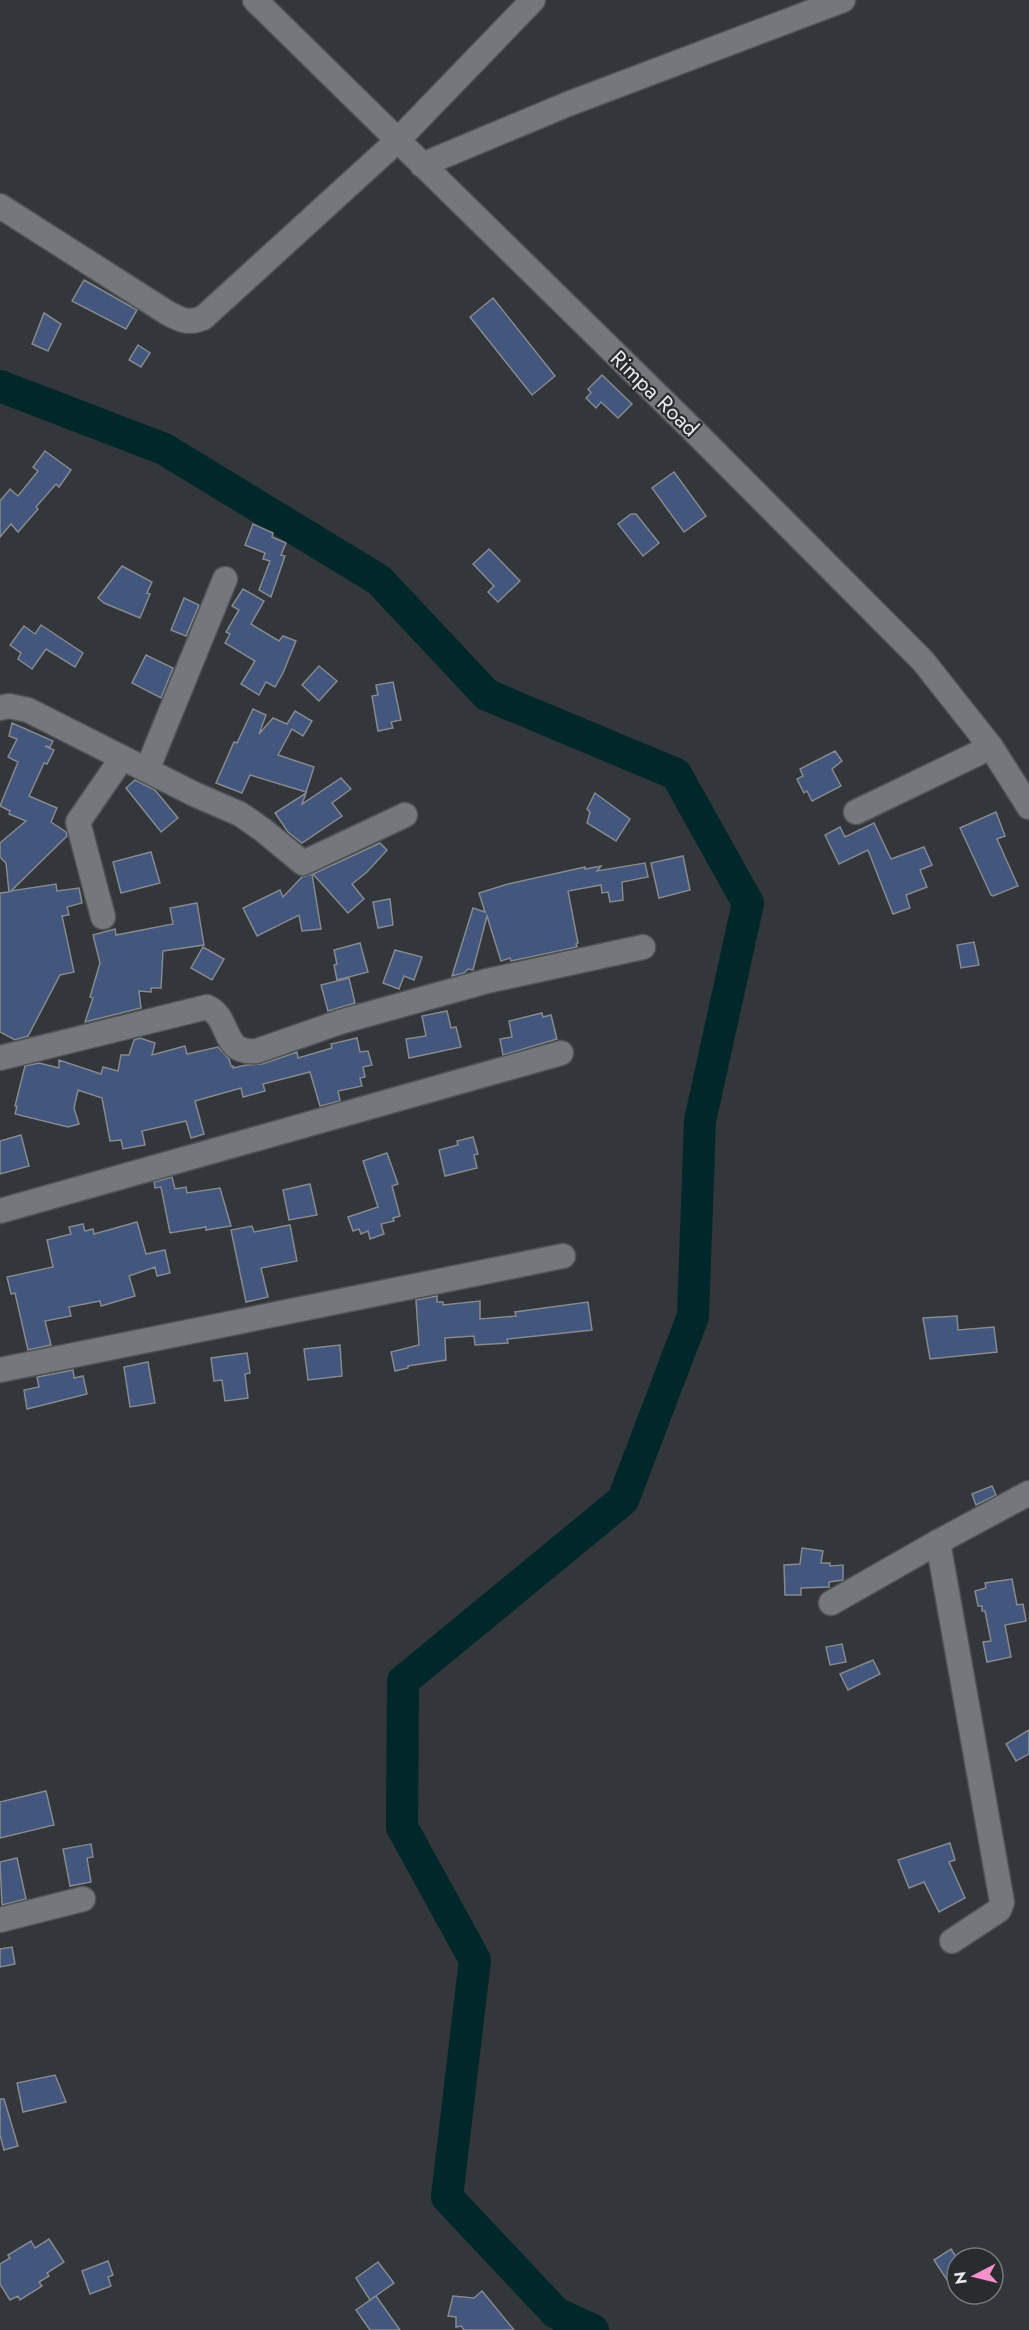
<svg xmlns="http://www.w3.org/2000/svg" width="1029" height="2330" font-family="Jost,sans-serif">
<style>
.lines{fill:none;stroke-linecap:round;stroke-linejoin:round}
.river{stroke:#002729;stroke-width:32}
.building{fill:#43567e;stroke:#86898d;stroke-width:1.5}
.minor-casing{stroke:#4f5355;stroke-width:27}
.minor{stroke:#74787c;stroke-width:24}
.labels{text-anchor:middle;stroke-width:4.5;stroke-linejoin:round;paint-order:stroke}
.street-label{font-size:22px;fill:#e6e8ea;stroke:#292c2f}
</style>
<rect width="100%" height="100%" fill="#33363a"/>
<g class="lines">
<polyline class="river" points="0,386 164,449 379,580 487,695 676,774 748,903 700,1121 693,1316 623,1500 403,1681 402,1827 475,1960 447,2197 556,2313 593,2330"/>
</g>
<g class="building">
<polygon points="84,280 137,310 126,329 72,301"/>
<polygon points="493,298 555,376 532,395 470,317"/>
<polygon points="44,313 61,324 48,351 32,344"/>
<polygon points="138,345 150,353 141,367 129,360"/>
<polygon points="602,375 632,404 618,418 601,402 596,408 586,398 591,393 588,389"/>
<polygon points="45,451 71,470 59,487 56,484 36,507 38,509 18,532 11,524 0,537 0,501 10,489 18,496 38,471 33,467"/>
<polygon points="674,472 706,516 684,532 652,488"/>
<polygon points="631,514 636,514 659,543 643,556 618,524"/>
<polygon points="253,524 273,533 272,537 286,543 281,555 285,556 271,597 259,590 270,561 263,559 265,553 245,545"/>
<polygon points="489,549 520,581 498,602 488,592 494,586 473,564"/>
<polygon points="122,566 152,582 147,593 150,594 140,618 104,603 98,598"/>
<polygon points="243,589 264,601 251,624 279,641 283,636 296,641 283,673 275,687 266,682 259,695 241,684 255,661 225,643 230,634 226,632 239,610 232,606"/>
<polygon points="184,598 199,605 186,636 171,630"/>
<polygon points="41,625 83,653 75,667 46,649 32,669 18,659 21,653 10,645 24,626 35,634"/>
<polygon points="146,655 173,668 161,698 132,683"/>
<polygon points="319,666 337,681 319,701 302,685"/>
<polygon points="393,682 401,720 391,722 393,728 378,731 372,696 378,695 376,685"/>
<polygon points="253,709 266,715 259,734 273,718 287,724 295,711 312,721 303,736 292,729 278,755 314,767 306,792 250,775 242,793 216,783 234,742 237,743"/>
<polygon points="12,723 53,741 50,747 45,746 54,750 47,764 44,763 29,796 57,808 51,822 66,832 67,836 11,891 56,884 57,891 79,888 82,903 67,907 69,915 62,916 74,972 60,975 28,1036 15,1040 0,1032 0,893 9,892 6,863 0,857 0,843 26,821 9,814 10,811 0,806 18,762 8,757 17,739 9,736"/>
<polygon points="835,751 842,761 832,769 841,786 812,801 807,791 804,793 797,779 803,776 800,769"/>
<polygon points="341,778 351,789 332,803 342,816 302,843 288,832 275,813 306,793 302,804"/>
<polygon points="135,780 155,790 178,818 161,832 126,788"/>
<polygon points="595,793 630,819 616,841 587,823 590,812 587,809"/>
<polygon points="996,812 1005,836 997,839 1018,886 993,896 991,895 960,828"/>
<polygon points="874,823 891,859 924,847 932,865 920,870 927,887 906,895 910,908 893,914 868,850 839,864 825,835 840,827 845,837"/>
<polygon points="380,843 387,850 367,872 352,884 364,899 348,913 313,874"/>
<polygon points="151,852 160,883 121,893 113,862"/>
<polygon points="683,856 690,890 659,898 651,863"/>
<polygon points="645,863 648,877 622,882 623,900 610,902 608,892 602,893 601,885 568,891 578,943 576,944 577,947 511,961 510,958 501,961 487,916 473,970 468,969 464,973 452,976 473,908 485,912 479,893 508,884 585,867 585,869 601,866 597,871"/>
<polygon points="312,874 321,929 302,931 299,915 257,936 243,908 280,890 283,897 302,877"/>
<polygon points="390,899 393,925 378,928 373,902"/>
<polygon points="197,903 204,945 163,951 161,988 151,988 151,992 139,991 141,1008 85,1022 93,998 90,997 100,963 93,935 115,929 116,935 173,924 170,908"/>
<polygon points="974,942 979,965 961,968 957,945"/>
<polygon points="360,943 368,972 337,980 334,965 337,964 334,950"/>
<polygon points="203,947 224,959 212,980 191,968"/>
<polygon points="395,950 422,957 414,980 404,976 399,989 383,983"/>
<polygon points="349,978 355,1003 328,1011 321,985"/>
<polygon points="447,1011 451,1028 456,1027 461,1047 409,1058 406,1039 426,1036 422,1016"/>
<polygon points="542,1013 543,1017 551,1015 557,1039 503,1055 500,1039 512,1037 509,1021"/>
<polygon points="140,1038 155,1043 152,1055 185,1046 187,1054 218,1047 229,1059 231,1066 233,1066 233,1068 246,1065 262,1064 297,1052 298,1058 332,1048 331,1044 357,1038 360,1052 368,1051 372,1065 363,1067 365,1077 360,1078 362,1086 338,1091 340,1101 320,1106 310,1072 263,1084 265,1091 243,1097 241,1088 195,1101 204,1134 191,1138 186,1121 142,1131 145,1145 123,1149 121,1140 110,1141 102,1098 78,1090 74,1108 79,1124 68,1127 15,1114 17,1106 15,1106 25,1066 39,1063 59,1068 59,1060 101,1074 103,1067 118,1071 121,1055 129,1055 134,1040"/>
<polygon points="21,1135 29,1166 0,1174 0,1141"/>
<polygon points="473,1137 478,1154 474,1155 477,1168 445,1176 439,1150 458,1145 457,1141"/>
<polygon points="387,1153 398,1184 392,1186 400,1216 393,1218 394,1221 381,1224 384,1234 370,1239 368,1231 361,1234 359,1229 353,1231 348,1217 378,1207 363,1161"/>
<polygon points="172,1177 175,1189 186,1187 187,1193 220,1188 231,1226 206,1230 206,1227 170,1233 161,1187 155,1188 154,1182"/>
<polygon points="310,1184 317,1215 289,1220 283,1190"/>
<polygon points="137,1222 146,1254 165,1250 170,1273 157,1276 155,1267 129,1276 135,1296 101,1306 100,1301 69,1307 71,1316 45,1321 51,1345 28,1350 15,1293 11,1294 7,1277 53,1267 47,1240 71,1234 69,1227 83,1224 85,1231 93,1229 94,1234"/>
<polygon points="290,1225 297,1261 261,1268 268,1297 246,1302 231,1230 252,1226 254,1232"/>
<polygon points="437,1296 437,1302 443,1302 443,1305 480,1301 480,1319 516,1316 515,1312 588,1302 592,1330 507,1339 508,1343 475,1345 474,1336 445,1338 446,1360 408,1366 408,1368 395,1371 391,1352 419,1345 416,1300"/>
<polygon points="957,1316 958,1330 994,1327 997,1352 930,1359 923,1318"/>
<polygon points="340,1345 342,1376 308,1380 304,1349"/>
<polygon points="247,1353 250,1373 245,1374 248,1398 225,1401 222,1380 214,1381 211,1358"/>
<polygon points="148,1362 155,1403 130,1407 124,1367"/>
<polygon points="73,1370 74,1378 83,1376 87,1394 27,1409 24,1390 39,1387 37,1377"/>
<polygon points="992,1486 996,1495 976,1505 972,1494"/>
<polygon points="802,1548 823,1551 821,1563 830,1563 830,1566 843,1565 843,1580 829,1582 829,1587 801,1588 801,1595 785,1595 784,1565 800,1564"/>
<polygon points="1012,1579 1017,1605 1023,1604 1026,1621 1005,1625 1011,1657 987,1662 983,1642 991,1641 985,1611 982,1611 982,1606 978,1606 975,1591 986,1588 985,1583"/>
<polygon points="842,1644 846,1662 830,1665 826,1647"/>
<polygon points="873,1660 880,1674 848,1690 840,1674"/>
<polygon points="1029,1730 1029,1754 1016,1761 1006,1744"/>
<polygon points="46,1791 54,1825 0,1838 0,1802"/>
<polygon points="950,1843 955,1860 949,1862 965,1898 939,1912 924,1882 909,1888 898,1860"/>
<polygon points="91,1844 93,1857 87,1858 91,1882 70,1886 63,1849"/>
<polygon points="17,1858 26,1899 2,1905 0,1862"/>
<polygon points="12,1947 15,1964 0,1967 0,1949"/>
<polygon points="55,2075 66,2102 23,2112 17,2083"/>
<polygon points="0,2099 4,2099 18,2146 4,2150 0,2135"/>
<polygon points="49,2239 64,2262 47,2273 49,2276 39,2282 42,2286 20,2300 18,2296 10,2300 0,2284 0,2264 10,2258 8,2255 31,2241 35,2248"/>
<polygon points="951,2249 957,2258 957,2278 949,2283 934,2260"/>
<polygon points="108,2261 113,2275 108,2277 111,2286 90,2294 82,2271"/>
<polygon points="378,2262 394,2283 370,2300 356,2278"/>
<polygon points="482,2291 514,2330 464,2330 461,2326 456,2327 456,2317 448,2316 453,2296 474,2298"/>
<polygon points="376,2296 400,2330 370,2330 356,2310"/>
</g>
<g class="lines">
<defs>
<g id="minor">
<polyline points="255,0 691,428 923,661 991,747 1029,807"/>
<polyline points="422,165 568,104 843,0"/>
<path d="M0,206L166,312C180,320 188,324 203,318L397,141L533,0"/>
<polyline points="0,708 9,706 28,710 194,794 240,814 263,830 303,863 405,815"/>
<polyline points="147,770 225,579"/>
<polyline points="856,812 991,747"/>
<polyline points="103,917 78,822 122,758"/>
<path d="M0,1058L207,1007C232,1018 220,1055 257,1051L340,1022L487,981L643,947"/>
<path d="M0,1211C187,1157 374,1107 561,1053"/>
<polyline points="0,1370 563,1256"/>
<polyline points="831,1603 938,1542"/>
<polyline points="0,1920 83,1899"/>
<polyline points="952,1941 999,1910 1002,1902 938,1542 1029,1493"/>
</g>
</defs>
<use href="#minor" class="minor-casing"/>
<use href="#minor" class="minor"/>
</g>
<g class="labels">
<g class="street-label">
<text transform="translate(655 393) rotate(44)" y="8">Rimpa Road</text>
</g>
</g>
<g transform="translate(975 2276) rotate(263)"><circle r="28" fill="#292c2f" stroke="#75777a" stroke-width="1.5"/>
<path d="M0-4.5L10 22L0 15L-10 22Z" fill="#f890cb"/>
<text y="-9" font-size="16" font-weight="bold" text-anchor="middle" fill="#e6e8ea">N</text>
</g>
</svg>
